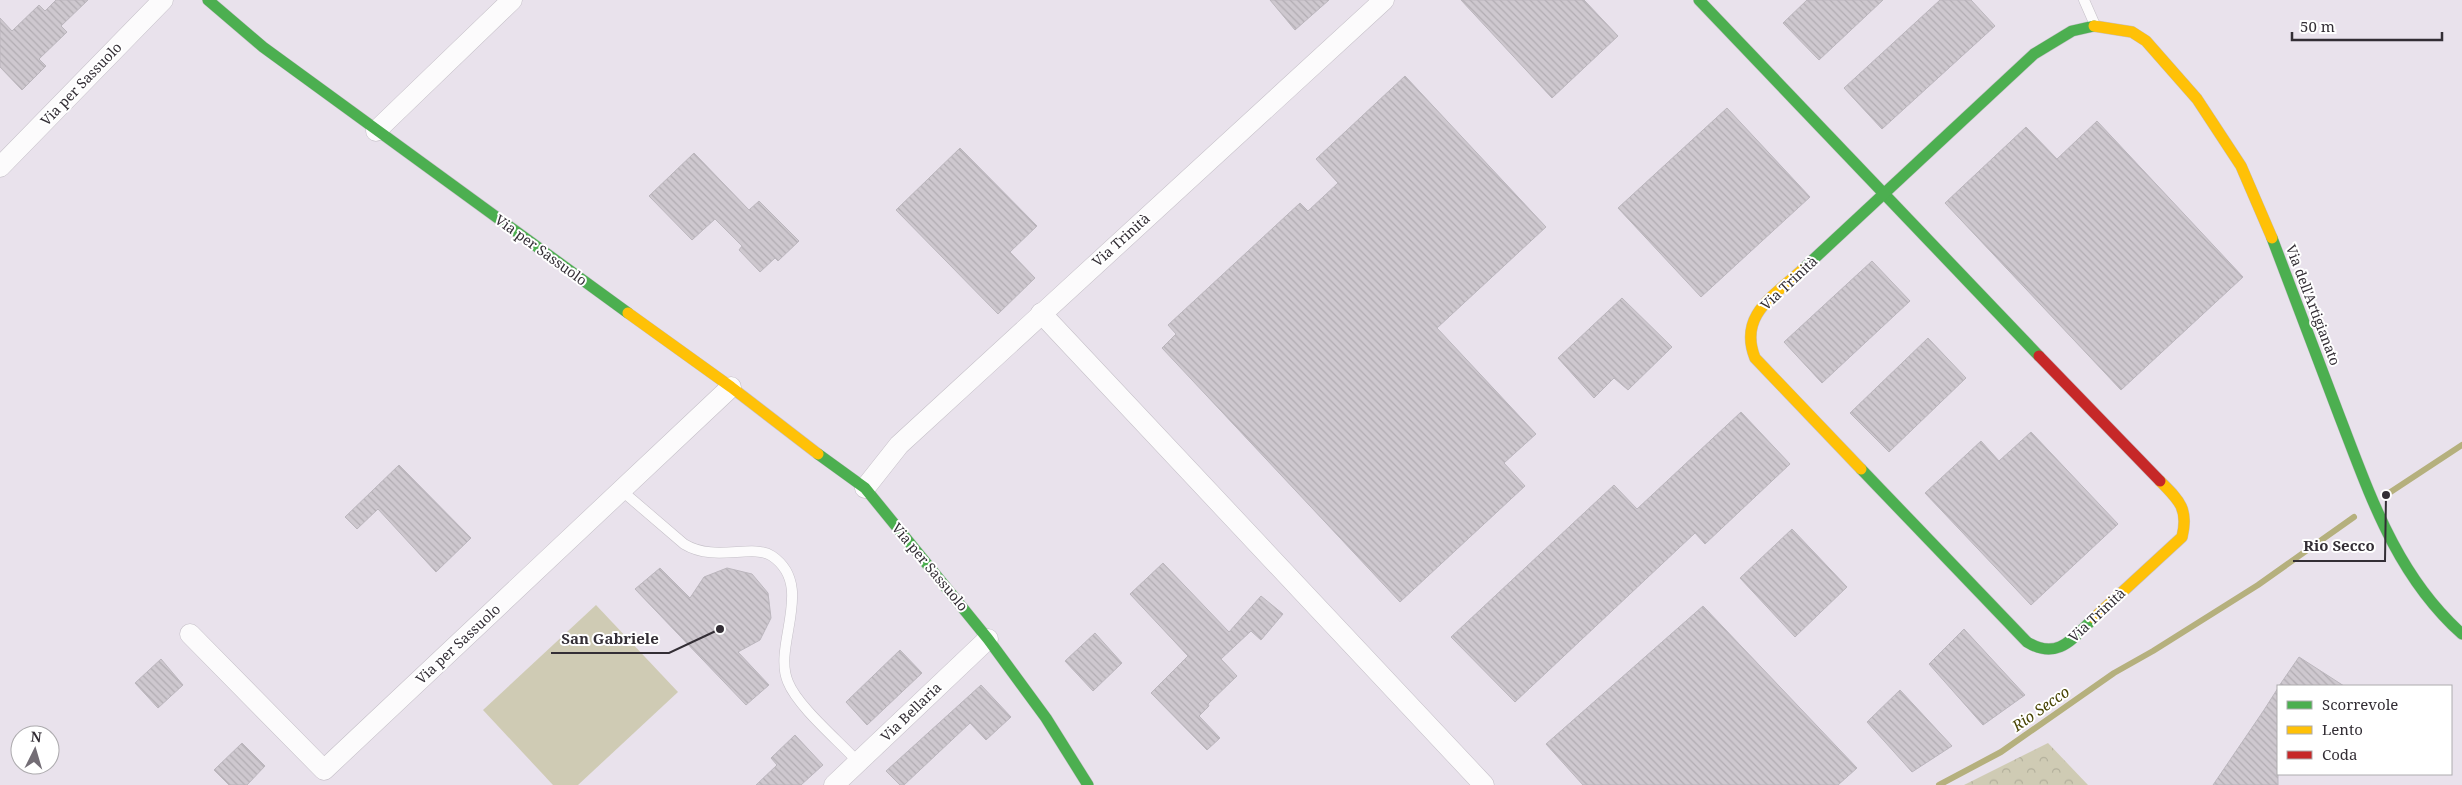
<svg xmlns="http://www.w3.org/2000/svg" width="2462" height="785" font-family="'Noto Serif',serif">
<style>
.forest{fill:url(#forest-crowns)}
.green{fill:#cfcbb4}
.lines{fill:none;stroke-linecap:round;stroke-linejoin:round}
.stream{stroke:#b5b07d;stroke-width:6}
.building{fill:url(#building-back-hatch);stroke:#bbb6bd}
.lane-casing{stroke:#c4bfc7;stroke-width:11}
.street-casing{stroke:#c4bfc7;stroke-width:21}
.fast-casing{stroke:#c4bfc7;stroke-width:12}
.slow-casing{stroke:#c4bfc7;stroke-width:12}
.jam-casing{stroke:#c4bfc7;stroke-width:12}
.lane{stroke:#fcfbfc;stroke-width:10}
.street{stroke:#fcfbfc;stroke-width:20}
.fast{stroke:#4caf50;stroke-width:11}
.slow{stroke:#ffc107;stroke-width:11}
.jam{stroke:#c62828;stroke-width:11}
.labels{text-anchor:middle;stroke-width:4;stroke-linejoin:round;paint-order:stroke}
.street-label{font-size:14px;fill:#332e35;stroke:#fff}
.water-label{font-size:15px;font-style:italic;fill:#474302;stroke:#fff}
.leader{fill:none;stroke:#332e35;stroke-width:2}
.callout-dot{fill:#332e35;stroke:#fff;stroke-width:2}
.callout-label{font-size:15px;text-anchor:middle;font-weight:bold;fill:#332e35;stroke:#fff;stroke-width:4;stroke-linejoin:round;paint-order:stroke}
</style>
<defs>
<pattern id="forest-crowns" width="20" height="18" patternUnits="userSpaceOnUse" patternTransform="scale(1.25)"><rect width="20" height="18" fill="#cfcbb4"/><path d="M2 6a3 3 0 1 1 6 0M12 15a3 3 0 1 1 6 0" fill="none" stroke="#b2af9b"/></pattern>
<pattern id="building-back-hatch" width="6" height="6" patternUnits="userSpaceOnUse" patternTransform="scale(1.25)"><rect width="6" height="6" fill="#cec8cf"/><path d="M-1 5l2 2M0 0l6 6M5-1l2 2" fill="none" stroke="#b1acb2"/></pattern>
</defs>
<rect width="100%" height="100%" fill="#e9e2ec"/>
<polygon class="forest" points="2048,743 2088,785 1964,785"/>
<polygon class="green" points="596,605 678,692 578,785 553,785 483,710"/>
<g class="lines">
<g class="stream">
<polyline points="2386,495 2462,445"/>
<polyline points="1939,785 2001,752 2114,673 2153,651 2258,585 2354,517"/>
</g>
</g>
<g class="building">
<polygon points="56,0 88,0 61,26 67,32 39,59 46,66 22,90 0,67 0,18 12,31 39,5 45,11"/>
<polygon points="1270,0 1329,0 1295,30"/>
<polygon points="1461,0 1584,0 1618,36 1552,98"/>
<polygon points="1807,0 1883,0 1819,60 1783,23"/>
<polygon points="1940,0 1971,0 1995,26 1882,129 1844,88"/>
<polygon points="1405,76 1546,227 1437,328 1536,434 1504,463 1525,486 1400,602 1162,348 1176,334 1168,325 1300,203 1308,211 1338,183 1316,159"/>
<polygon points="1727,108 1810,197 1701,297 1618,208"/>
<polygon points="2097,121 2243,277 2121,390 1945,203 2026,127 2057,159"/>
<polygon points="960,148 1037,226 1010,252 1035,278 998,314 896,210"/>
<polygon points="694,153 749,210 759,201 799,241 778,261 775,258 760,272 739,250 742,246 715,219 692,240 649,196"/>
<polygon points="1872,261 1910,301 1822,383 1784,342"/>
<polygon points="1622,298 1672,347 1628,390 1614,378 1594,398 1558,358"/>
<polygon points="1928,338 1966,378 1889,452 1850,413"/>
<polygon points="1741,412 1790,464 1705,544 1695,533 1515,702 1451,637 1614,485 1637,509"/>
<polygon points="2031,432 2118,524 2031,605 1925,493 1981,441 1999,461"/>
<polygon points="399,465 471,538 436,572 378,509 357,529 345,517"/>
<polygon points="1792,529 1847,587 1795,637 1740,578"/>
<polygon points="1163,563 1229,632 1261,596 1283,614 1261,640 1251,631 1221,659 1237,676 1208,704 1209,706 1199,716 1220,738 1207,750 1151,693 1188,656 1130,594"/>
<polygon points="660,568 690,598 704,577 727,568 752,574 768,593 771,618 760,640 738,652 769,685 746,705 635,589"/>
<polygon points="1703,606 1857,768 1838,785 1583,785 1546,744"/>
<polygon points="1964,629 2025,695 1983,725 1929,664"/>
<polygon points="1095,633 1122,663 1093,691 1065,661"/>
<polygon points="900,650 922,673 867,725 846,702"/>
<polygon points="2299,657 2344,686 2279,686"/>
<polygon points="161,659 183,685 158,708 135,683"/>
<polygon points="981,685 1011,717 986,740 970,723 904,785 900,785 886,771"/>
<polygon points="2278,688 2278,785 2213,785 2264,710"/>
<polygon points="1900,690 1952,746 1912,772 1867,722"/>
<polygon points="795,735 823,765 801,785 756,785 777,765 771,758"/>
<polygon points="242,743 265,766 247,785 229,785 214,770"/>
</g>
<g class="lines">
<defs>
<g id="lane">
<polyline points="2084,0 2095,25"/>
<path d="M621,490L684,544C715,563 752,543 772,556C816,586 772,645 788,682C798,707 839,741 858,762"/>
</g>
<g id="street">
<polyline points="376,131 512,0"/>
<polyline points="0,167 163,0"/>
<polyline points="1041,313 1484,785"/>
<polyline points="865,488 899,445 1384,0"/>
<polyline points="190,634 324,770 731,387"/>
<polyline points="834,785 988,639"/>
</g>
<g id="fast">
<polyline points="208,0 263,47 628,313"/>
<polyline points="1699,0 2039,356"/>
<path d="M2272,238C2294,297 2317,356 2339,415C2370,495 2396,575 2462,634"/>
<polyline points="1802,270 2034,54 2072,31 2094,26"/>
<polyline points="818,454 865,488 988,639 1046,718 1088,785"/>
<path d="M1861,469L2027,642C2058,661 2073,638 2094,618"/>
</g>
<g id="slow">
<polyline points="2094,26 2132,32 2146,41 2197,99 2241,166 2272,238"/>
<path d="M1802,270C1774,296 1738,315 1755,358L1861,469"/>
<polyline points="628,313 731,387 818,454"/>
<path d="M2094,618L2182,537C2189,509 2179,500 2160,481"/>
</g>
<polyline id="jam" points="2039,356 2160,481"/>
</defs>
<use href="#lane" class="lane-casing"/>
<use href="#street" class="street-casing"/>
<use href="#fast" class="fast-casing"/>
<use href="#slow" class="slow-casing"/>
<use href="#jam" class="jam-casing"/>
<use href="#lane" class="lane"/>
<use href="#street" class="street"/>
<use href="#fast" class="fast"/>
<use href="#slow" class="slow"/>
<use href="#jam" class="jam"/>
</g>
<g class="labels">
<g class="street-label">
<text transform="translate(81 84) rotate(-46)" y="5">Via per Sassuolo</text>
<text transform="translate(1121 240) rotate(-42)" y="5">Via Trinità</text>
<text transform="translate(541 250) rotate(36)" y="5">Via per Sassuolo</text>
<text transform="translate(1789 283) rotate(-43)" y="5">Via Trinità</text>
<text transform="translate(2313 305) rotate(69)" y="5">Via dell'Artigianato</text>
<text transform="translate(930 567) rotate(50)" y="5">Via per Sassuolo</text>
<text transform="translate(2097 615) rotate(-43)" y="5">Via Trinità</text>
<text transform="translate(458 644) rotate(-43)" y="5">Via per Sassuolo</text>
<text transform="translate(911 712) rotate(-44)" y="5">Via Bellaria</text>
</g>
<g class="water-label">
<text transform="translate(2041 709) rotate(-35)" y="5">Rio Secco</text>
</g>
</g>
<path class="leader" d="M2386 495L2385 561H2293M720 629L669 653H551"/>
<g class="callout-dot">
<circle cx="2386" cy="495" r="5"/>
<circle cx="720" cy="629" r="5"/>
</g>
<g class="callout-label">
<text x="2339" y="551">Rio Secco</text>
<text x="610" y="644">San Gabriele</text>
</g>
<rect x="2277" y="685" width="175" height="90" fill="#ffffff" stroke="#adabae"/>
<rect x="2287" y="701" width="25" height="8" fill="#4caf50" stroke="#adabae"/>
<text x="2322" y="710" font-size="15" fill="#332e35">Scorrevole</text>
<rect x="2287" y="726" width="25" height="8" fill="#ffc107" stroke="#adabae"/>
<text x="2322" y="735" font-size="15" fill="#332e35">Lento</text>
<rect x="2287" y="751" width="25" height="8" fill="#c62828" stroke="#adabae"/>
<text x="2322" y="760" font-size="15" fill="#332e35">Coda</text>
<g transform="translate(35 750) rotate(5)"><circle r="24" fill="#ffffff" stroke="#adabae"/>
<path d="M0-4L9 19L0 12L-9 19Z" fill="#736d75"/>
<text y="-8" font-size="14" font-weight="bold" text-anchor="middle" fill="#332e35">N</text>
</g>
<path d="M2292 32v8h150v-8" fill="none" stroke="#332e35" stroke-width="2.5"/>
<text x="2300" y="32" font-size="15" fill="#332e35" stroke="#ffffff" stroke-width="4" paint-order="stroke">50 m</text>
</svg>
